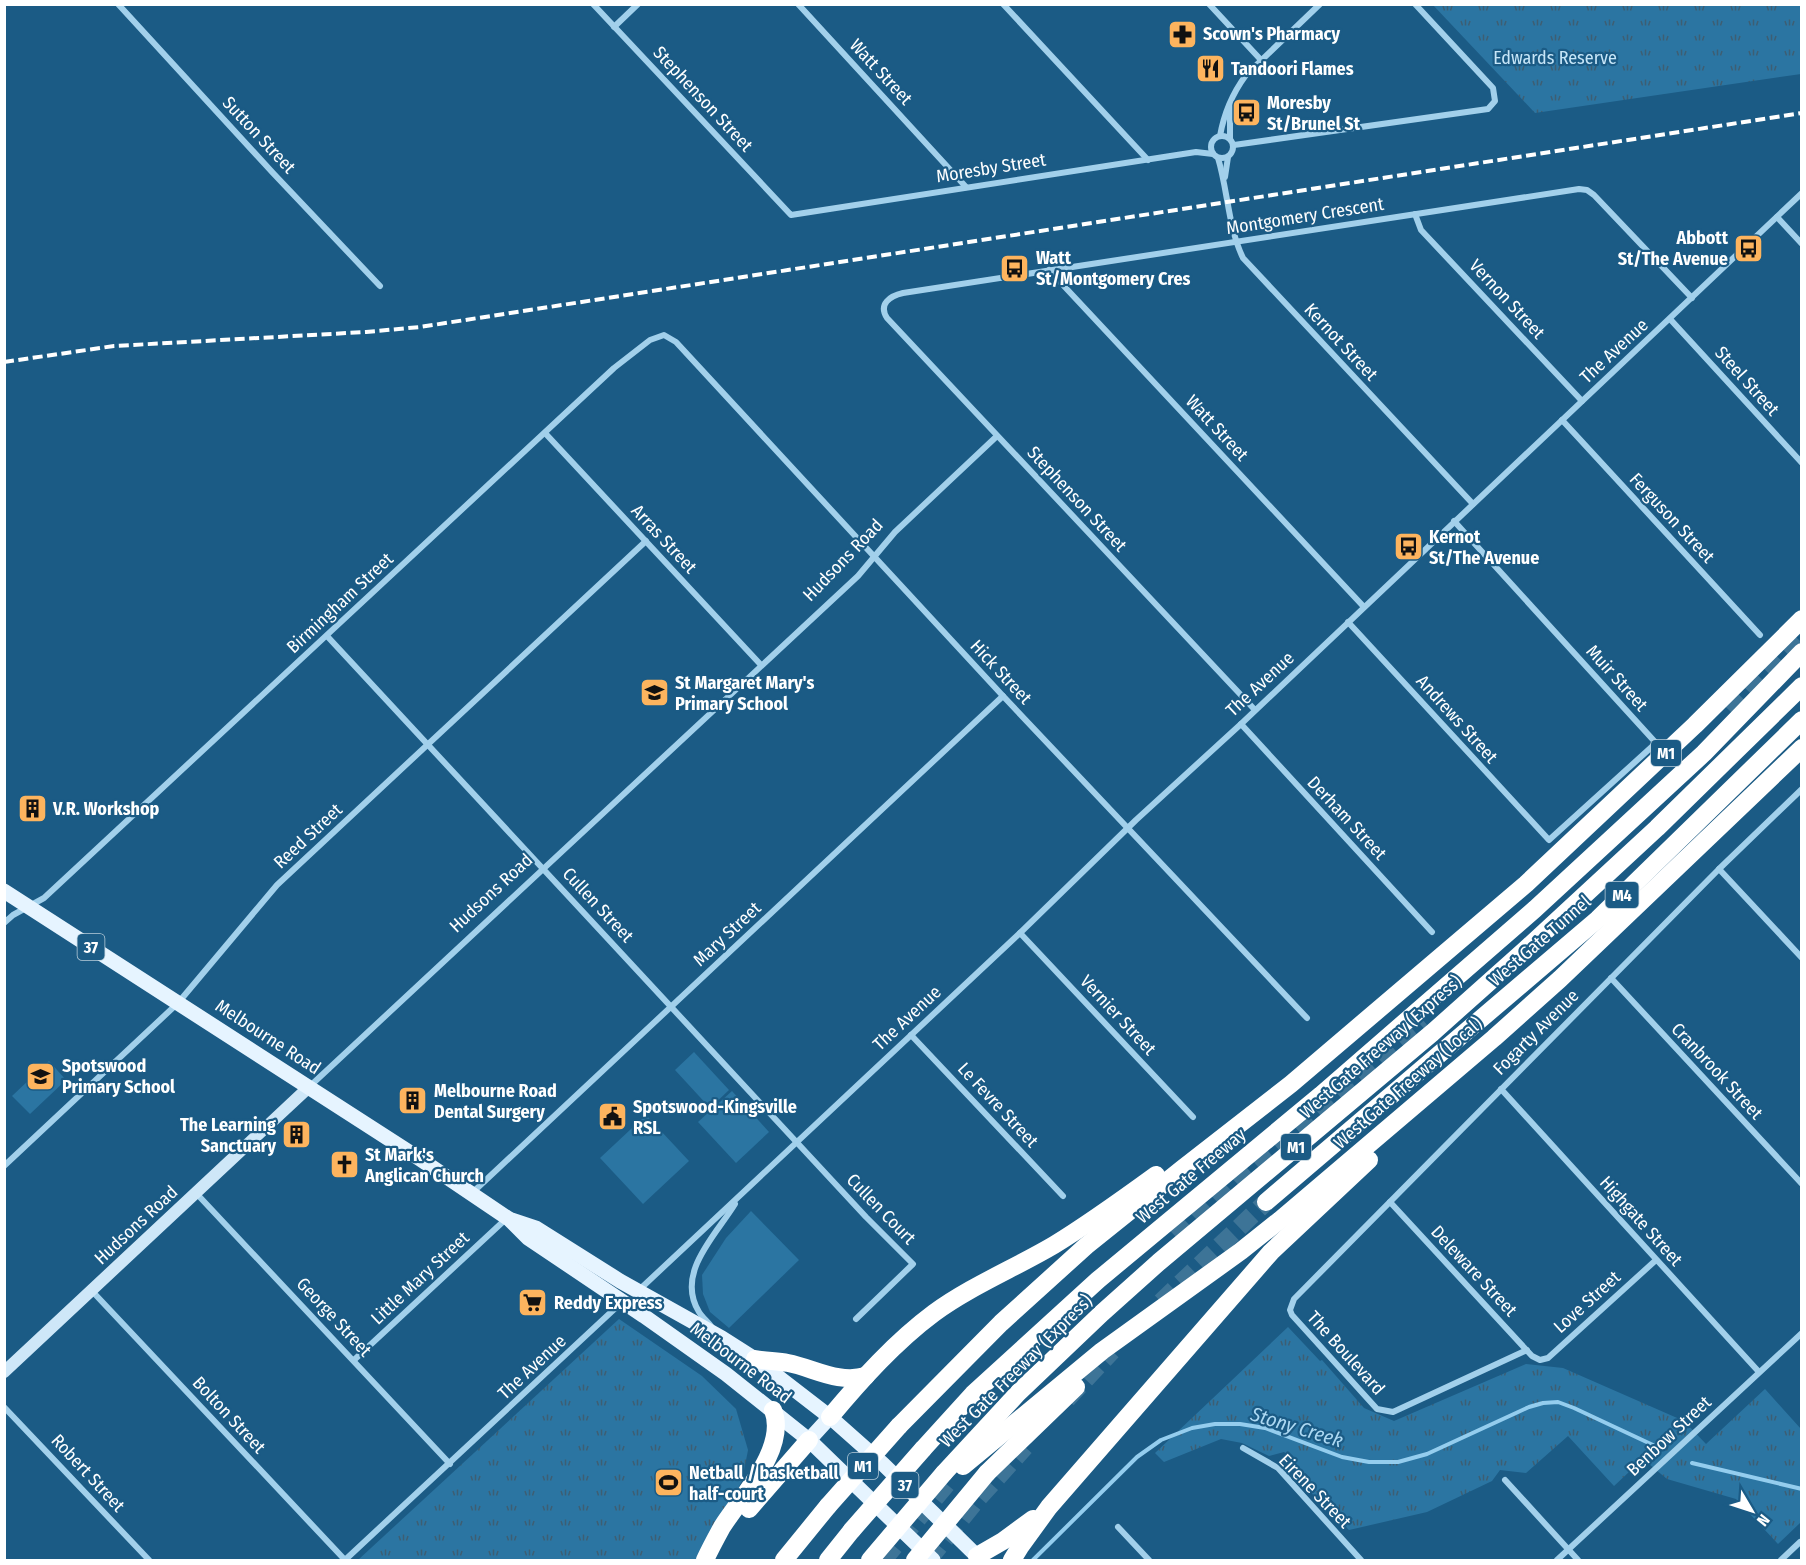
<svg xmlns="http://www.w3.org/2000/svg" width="1806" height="1565" font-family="'Fira Sans Condensed',sans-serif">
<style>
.green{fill:#2b75a2}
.park{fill:url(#park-tufts)}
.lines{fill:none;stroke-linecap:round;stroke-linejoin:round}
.stream{stroke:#94cdee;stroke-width:4}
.highway-tunnel{stroke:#3d7497;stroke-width:18;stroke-dasharray:18 9;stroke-linecap:butt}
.street{stroke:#a2d0eb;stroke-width:6}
.secondary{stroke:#cee7f8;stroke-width:12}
.primary{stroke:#e6f4ff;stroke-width:15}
.highway{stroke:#fff;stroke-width:18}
.rail{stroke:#fff;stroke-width:4;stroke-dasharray:10 4.5;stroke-linecap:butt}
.highway-bridge{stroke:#fff;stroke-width:18}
.labels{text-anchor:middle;stroke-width:4.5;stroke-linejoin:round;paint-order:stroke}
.shield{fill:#1b5b85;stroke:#bbceda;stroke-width:1.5}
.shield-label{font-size:16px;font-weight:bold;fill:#fff}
.poi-label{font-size:18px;font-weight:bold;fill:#fff;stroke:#1b5b85;text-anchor:start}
.park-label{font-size:18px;fill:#c7e6f8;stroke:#1b5b85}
.street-label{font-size:18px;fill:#fff;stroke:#1b5b85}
.water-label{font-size:20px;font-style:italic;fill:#add9f3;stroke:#1b5b85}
</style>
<defs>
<pattern id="park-tufts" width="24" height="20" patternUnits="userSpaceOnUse" patternTransform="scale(1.5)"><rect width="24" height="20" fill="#2b75a2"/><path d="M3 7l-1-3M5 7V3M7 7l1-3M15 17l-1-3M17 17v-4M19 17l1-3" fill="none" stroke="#3d5e73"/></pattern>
</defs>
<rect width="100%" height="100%" fill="#1b5b85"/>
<g class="green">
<polygon points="694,1052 729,1090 710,1108 675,1070"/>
<polygon points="49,1061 66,1080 30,1114 12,1096"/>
<polygon points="732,1091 769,1132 736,1163 698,1122"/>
<polygon points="646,1115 689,1161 643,1204 600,1158"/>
<polygon points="751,1211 799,1260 729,1328 710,1312 703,1294 702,1275 726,1238"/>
</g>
<g class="park">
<polygon points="1433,5 1801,5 1801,74 1535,113"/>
<polygon points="619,1319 702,1376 736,1409 748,1450 742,1481 698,1560 358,1560"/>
<polygon points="1288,1327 1320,1361 1322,1360 1364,1408 1394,1421 1526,1364 1563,1368 1684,1421 1706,1444 1765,1389 1801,1429 1801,1524 1800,1523 1778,1544 1736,1499 1667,1479 1643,1459 1614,1486 1568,1436 1526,1473 1500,1470 1492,1481 1427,1512 1349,1530 1296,1478 1291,1457 1284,1452 1269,1456 1242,1443 1221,1439 1164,1462 1155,1453"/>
</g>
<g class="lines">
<g class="stream">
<polyline points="1692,1463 1802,1489"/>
<polyline points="1033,1560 1137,1457 1161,1440 1192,1428 1215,1424 1240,1424 1265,1428 1342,1457 1369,1462 1398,1462 1427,1454 1529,1407 1543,1403 1558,1402 1574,1408 1653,1445"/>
</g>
<g class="highway-tunnel">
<polyline points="1731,712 1802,638"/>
<polyline points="1177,1238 1247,1169 1422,1019"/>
<polyline points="1161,1302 1266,1202"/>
<polyline points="1067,1399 1112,1351"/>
<polyline points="883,1560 951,1479"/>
<polyline points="928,1560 975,1502 1025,1447"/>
</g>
<g class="street">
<polyline points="118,4 273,173 380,286"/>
<polyline points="593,4 791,215 1196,152 1213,154"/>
<polyline points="798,4 966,187"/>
<polyline points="1003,4 1148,160"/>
<polyline points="1209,4 1261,60"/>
<polyline points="614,27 638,4"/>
<polyline points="1230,105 1230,139"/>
<circle cx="1222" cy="147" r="11"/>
<path d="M1220,136C1224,113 1232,94 1246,75L1320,4"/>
<polyline points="1234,145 1488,109 1495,101 1493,88 1415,4"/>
<path d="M1218,158C1228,191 1228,227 1243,258L1473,504"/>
<polyline points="1225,177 1228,157"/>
<polyline points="1415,214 1421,230 1582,401"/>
<polyline points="1777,217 1802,244"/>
<polyline points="1049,270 1364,607"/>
<polyline points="1670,319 1802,463"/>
<polyline points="1562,420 1760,635"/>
<polyline points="545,433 761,665"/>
<polyline points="1348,622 1549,840 1656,743 1454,521"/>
<polyline points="327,636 866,1217 913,1264 856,1319"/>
<path d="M1255,710L887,318C878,304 890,296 903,293L1579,189L1587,190L1594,195L1692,298"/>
<polyline points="1241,724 1432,932"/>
<polyline points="1719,869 1802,958"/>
<polyline points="4,923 13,915 44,898 614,368 650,340 664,335 676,342 1003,696 1307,1018"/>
<polyline points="1020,933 1193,1117"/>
<polyline points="1611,978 1802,1184"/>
<polyline points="911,1035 1063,1196"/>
<polyline points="309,1087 858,576 895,532 997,436"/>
<polyline points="1501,1089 1759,1372"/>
<polyline points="4,1166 178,1003 277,885 646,541"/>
<polyline points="196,1193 450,1464"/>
<polyline points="472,1193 1003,696"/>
<polyline points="1390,1202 1532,1356 1540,1360 1548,1358 1656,1260"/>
<polyline points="639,1290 1020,933 1136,820 1241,724 1802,193"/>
<polyline points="92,1291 345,1560"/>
<path d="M711,1326C707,1321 702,1317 699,1312C675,1273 716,1235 735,1204"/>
<polyline points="1527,1350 1393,1412 1377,1409 1292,1315 1290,1310 1294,1299 1719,869 1802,789"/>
<polyline points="354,1360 507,1218"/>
<polyline points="4,1407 149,1560"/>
<polyline points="1243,1448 1278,1468 1361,1560"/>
<polyline points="1505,1480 1578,1560"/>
<polyline points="1118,1527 1149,1560"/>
<polyline points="345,1560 623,1301"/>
<polyline points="1557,1560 1802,1333"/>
<polyline points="1781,1560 1800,1542"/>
</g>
<polyline class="secondary" points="4,1372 309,1087"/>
<g class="primary">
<polyline points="4,891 420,1159 509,1219 528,1238 644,1316 726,1374 809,1440 933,1560"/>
<polyline points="512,1220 536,1228 620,1281 722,1338 755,1359 830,1417 883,1464 981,1560"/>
<polyline points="809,1440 830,1417"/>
</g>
<g class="highway">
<polyline points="1266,1202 1598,919 1802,720"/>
<path d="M755,1359C766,1361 777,1361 788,1363C814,1368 838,1384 866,1376"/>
<path d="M830,1417C861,1380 895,1342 934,1313C971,1286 1015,1268 1054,1245C1090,1223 1123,1199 1156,1175"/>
<polyline points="899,1426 1001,1323 1086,1246 1182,1169 1291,1084 1526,884 1695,725 1802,619"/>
<polyline points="923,1449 973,1394 1098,1280 1321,1095 1535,909 1704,753 1802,652"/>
<polyline points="963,1466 1102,1351 1241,1251 1280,1220 1494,1038 1560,979 1802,748"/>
<polyline points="944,1473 1018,1393 1102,1313 1159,1262 1432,1033 1525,950 1657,828 1802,686"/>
<polyline points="987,1473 1076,1387"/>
<polyline points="749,1509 809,1440"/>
<polyline points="977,1556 1003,1541 1033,1519"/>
<path d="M705,1560C710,1549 716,1538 722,1527C741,1497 788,1448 773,1410"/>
<polyline points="784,1560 828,1506"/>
<polyline points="828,1560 852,1530"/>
<polyline points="1012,1560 1020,1547 1049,1507 1271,1252 1369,1160"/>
</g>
<polyline class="rail" points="4,362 114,346 366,332 420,327 1802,113"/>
<g class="highway-bridge">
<polyline points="828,1506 899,1426"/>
<polyline points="852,1530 923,1449"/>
<polyline points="870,1560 944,1473"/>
<polyline points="915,1560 987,1473"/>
</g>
</g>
<defs>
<symbol id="pharmacy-square" viewBox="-11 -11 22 22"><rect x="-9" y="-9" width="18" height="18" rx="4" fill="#fdb45e" stroke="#1b5b85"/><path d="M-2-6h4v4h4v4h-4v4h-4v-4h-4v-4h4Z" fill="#111"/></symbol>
<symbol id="restaurant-square" viewBox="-11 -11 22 22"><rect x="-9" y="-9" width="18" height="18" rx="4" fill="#fdb45e" stroke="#1b5b85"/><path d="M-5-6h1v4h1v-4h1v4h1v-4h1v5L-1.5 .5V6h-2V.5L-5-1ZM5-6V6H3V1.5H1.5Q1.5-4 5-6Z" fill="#111"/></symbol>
<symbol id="bus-square" viewBox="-11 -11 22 22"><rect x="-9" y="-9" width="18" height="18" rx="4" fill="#fdb45e" stroke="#1b5b85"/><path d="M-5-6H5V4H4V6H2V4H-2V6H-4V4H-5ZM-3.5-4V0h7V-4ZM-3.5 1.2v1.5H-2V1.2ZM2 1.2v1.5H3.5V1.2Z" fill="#111"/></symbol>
<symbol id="school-square" viewBox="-11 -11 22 22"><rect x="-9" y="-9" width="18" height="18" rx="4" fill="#fdb45e" stroke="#1b5b85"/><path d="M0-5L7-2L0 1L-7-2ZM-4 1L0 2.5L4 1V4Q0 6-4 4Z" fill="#111"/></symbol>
<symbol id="building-square" viewBox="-11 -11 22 22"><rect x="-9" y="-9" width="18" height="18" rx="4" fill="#fdb45e" stroke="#1b5b85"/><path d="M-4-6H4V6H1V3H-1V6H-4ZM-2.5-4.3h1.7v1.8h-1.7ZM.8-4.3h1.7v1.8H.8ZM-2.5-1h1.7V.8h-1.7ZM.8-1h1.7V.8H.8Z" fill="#111"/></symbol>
<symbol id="civic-square" viewBox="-11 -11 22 22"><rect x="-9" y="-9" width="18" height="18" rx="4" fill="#fdb45e" stroke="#1b5b85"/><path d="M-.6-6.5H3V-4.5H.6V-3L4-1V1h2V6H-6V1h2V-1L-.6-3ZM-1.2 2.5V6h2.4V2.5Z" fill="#111"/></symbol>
<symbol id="church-square" viewBox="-11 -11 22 22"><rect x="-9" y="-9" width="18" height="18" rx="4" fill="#fdb45e" stroke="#1b5b85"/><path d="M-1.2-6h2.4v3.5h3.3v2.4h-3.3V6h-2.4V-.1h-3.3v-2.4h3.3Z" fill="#111"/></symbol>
<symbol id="supermarket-square" viewBox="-11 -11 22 22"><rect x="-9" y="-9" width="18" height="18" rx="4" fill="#fdb45e" stroke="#1b5b85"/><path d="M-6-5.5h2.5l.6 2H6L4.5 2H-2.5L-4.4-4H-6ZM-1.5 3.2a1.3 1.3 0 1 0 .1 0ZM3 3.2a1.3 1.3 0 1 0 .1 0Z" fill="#111"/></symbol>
<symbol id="stadium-square" viewBox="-11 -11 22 22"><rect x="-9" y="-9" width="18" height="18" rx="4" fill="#fdb45e" stroke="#1b5b85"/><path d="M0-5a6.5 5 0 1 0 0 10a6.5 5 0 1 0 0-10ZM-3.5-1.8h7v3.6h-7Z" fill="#111"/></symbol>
</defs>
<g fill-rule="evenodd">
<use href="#pharmacy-square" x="1166" y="18" width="33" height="33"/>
<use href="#restaurant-square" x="1194" y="52" width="33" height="33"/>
<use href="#bus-square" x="1230" y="96" width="33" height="33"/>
<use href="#bus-square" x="1732" y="232" width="33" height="33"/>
<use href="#bus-square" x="998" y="252" width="33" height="33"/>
<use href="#bus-square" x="1392" y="530" width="33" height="33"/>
<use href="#school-square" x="638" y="676" width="33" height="33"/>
<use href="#building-square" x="16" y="792" width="33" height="33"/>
<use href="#school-square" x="24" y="1060" width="33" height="33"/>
<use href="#building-square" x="396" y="1084" width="33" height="33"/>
<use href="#civic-square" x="596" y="1100" width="33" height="33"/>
<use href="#building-square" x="280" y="1118" width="33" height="33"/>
<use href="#church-square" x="328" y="1148" width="33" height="33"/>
<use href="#supermarket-square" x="516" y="1286" width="33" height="33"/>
<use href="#stadium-square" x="652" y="1466" width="33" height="33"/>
</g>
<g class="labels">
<g class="shield">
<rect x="1651" y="740" width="30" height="26" rx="4.5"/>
<rect x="1605.5" y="882" width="33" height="26" rx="4.5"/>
<rect x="77.5" y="934" width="27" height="26" rx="4.5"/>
<rect x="1281" y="1134" width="30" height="26" rx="4.5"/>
<rect x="848" y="1453" width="30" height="26" rx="4.5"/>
<rect x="891.5" y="1472" width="27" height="26" rx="4.5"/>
</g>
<g class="shield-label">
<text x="1666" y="759">M1</text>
<text x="1622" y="901">M4</text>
<text x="91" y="953">37</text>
<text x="1296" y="1153">M1</text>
<text x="863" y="1472">M1</text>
<text x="905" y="1491">37</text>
</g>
<g class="poi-label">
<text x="1203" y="40">Scown's Pharmacy</text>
<text x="1231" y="75">Tandoori Flames</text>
<text x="1267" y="109">Moresby<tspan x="1267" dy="21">St/Brunel St</tspan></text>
<text x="1728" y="244" text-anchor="end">Abbott<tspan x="1728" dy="21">St/The Avenue</tspan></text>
<text x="1036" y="264">Watt<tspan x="1036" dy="21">St/Montgomery Cres</tspan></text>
<text x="1429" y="543">Kernot<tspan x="1429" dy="21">St/The Avenue</tspan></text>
<text x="675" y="689">St Margaret Mary's<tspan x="675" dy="21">Primary School</tspan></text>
<text x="53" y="815">V.R. Workshop</text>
<text x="62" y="1072">Spotswood<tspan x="62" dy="21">Primary School</tspan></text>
<text x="434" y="1097">Melbourne Road<tspan x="434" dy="21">Dental Surgery</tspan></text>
<text x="633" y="1113">Spotswood-Kingsville<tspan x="633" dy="21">RSL</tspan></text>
<text x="276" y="1131" text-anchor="end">The Learning<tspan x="276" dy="21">Sanctuary</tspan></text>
<text x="365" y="1161">St Mark's<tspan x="365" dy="21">Anglican Church</tspan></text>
<text x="554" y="1309">Reddy Express</text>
<text x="689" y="1479">Netball / basketball<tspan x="689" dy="21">half-court</tspan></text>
</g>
<g class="park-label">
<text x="1555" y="64">Edwards Reserve</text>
</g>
<g class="street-label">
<text transform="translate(881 72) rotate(47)" y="6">Watt Street</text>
<text transform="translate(703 99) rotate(47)" y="6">Stephenson Street</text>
<text transform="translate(259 135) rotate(47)" y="6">Sutton Street</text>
<text transform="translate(991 168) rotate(-9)" y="6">Moresby Street</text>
<text transform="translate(1305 216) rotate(-9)" y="6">Montgomery Crescent</text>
<text transform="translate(1507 299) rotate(47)" y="6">Vernon Street</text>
<text transform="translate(1341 342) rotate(47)" y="6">Kernot Street</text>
<text transform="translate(1614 351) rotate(-43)" y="6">The Avenue</text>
<text transform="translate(1747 381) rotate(48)" y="6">Steel Street</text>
<text transform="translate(1217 428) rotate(47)" y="6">Watt Street</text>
<text transform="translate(1077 499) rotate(47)" y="6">Stephenson Street</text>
<text transform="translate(1672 518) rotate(47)" y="6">Ferguson Street</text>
<text transform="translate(664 539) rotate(47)" y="6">Arras Street</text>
<text transform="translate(843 560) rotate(-46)" y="6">Hudsons Road</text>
<text transform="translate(340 603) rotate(-43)" y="6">Birmingham Street</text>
<text transform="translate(1001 672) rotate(47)" y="6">Hick Street</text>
<text transform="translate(1617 678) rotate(48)" y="6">Muir Street</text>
<text transform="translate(1260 684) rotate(-43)" y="6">The Avenue</text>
<text transform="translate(1457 719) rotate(48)" y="6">Andrews Street</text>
<text transform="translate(1347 818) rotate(47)" y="6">Derham Street</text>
<text transform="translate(308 836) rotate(-43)" y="6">Reed Street</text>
<text transform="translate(491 893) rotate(-43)" y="6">Hudsons Road</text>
<text transform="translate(598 905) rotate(47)" y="6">Cullen Street</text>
<text transform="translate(727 934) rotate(-43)" y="6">Mary Street</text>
<text transform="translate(1540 941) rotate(-41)" y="6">West Gate Tunnel</text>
<text transform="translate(1118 1015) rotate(47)" y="6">Vernier Street</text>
<text transform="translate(907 1018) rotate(-43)" y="6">The Avenue</text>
<text transform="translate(1536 1032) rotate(-45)" y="6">Fogarty Avenue</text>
<text transform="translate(268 1037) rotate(33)" y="6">Melbourne Road</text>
<text transform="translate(1381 1047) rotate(-41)" y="6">West Gate Freeway (Express)</text>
<text transform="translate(1717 1071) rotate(47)" y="6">Cranbrook Street</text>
<text transform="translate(1408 1083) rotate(-41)" y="6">West Gate Freeway (Local)</text>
<text transform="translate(998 1105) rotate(47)" y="6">Le Fevre Street</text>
<text transform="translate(1191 1176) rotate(-40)" y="6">West Gate Freeway</text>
<text transform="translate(881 1209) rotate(46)" y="6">Cullen Court</text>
<text transform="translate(1641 1221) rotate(48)" y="6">Highgate Street</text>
<text transform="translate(136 1225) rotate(-43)" y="6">Hudsons Road</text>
<text transform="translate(1474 1271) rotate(47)" y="6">Deleware Street</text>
<text transform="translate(420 1278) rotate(-43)" y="6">Little Mary Street</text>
<text transform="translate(1587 1302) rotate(-42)" y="6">Love Street</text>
<text transform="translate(334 1317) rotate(47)" y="6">George Street</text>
<text transform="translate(1346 1353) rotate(48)" y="6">The Boulevard</text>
<text transform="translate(741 1363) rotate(37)" y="6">Melbourne Road</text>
<text transform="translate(532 1367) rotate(-43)" y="6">The Avenue</text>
<text transform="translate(1016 1371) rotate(-45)" y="6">West Gate Freeway (Express)</text>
<text transform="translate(229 1415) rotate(47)" y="6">Bolton Street</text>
<text transform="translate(1669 1436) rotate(-43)" y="6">Benbow Street</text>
<text transform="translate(88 1473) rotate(47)" y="6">Robert Street</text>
<text transform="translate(1315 1491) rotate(46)" y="6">Eirene Street</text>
</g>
<g class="water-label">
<text transform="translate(1297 1427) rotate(17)" y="7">Stony Creek</text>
</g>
</g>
<rect width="1806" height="1565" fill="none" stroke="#ffffff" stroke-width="12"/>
<g transform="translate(1752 1511) rotate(129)" stroke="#1b5b85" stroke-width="4.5" paint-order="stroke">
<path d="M0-4.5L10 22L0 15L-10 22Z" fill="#ffffff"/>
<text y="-9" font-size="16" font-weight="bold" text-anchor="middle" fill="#ffffff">N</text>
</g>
</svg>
